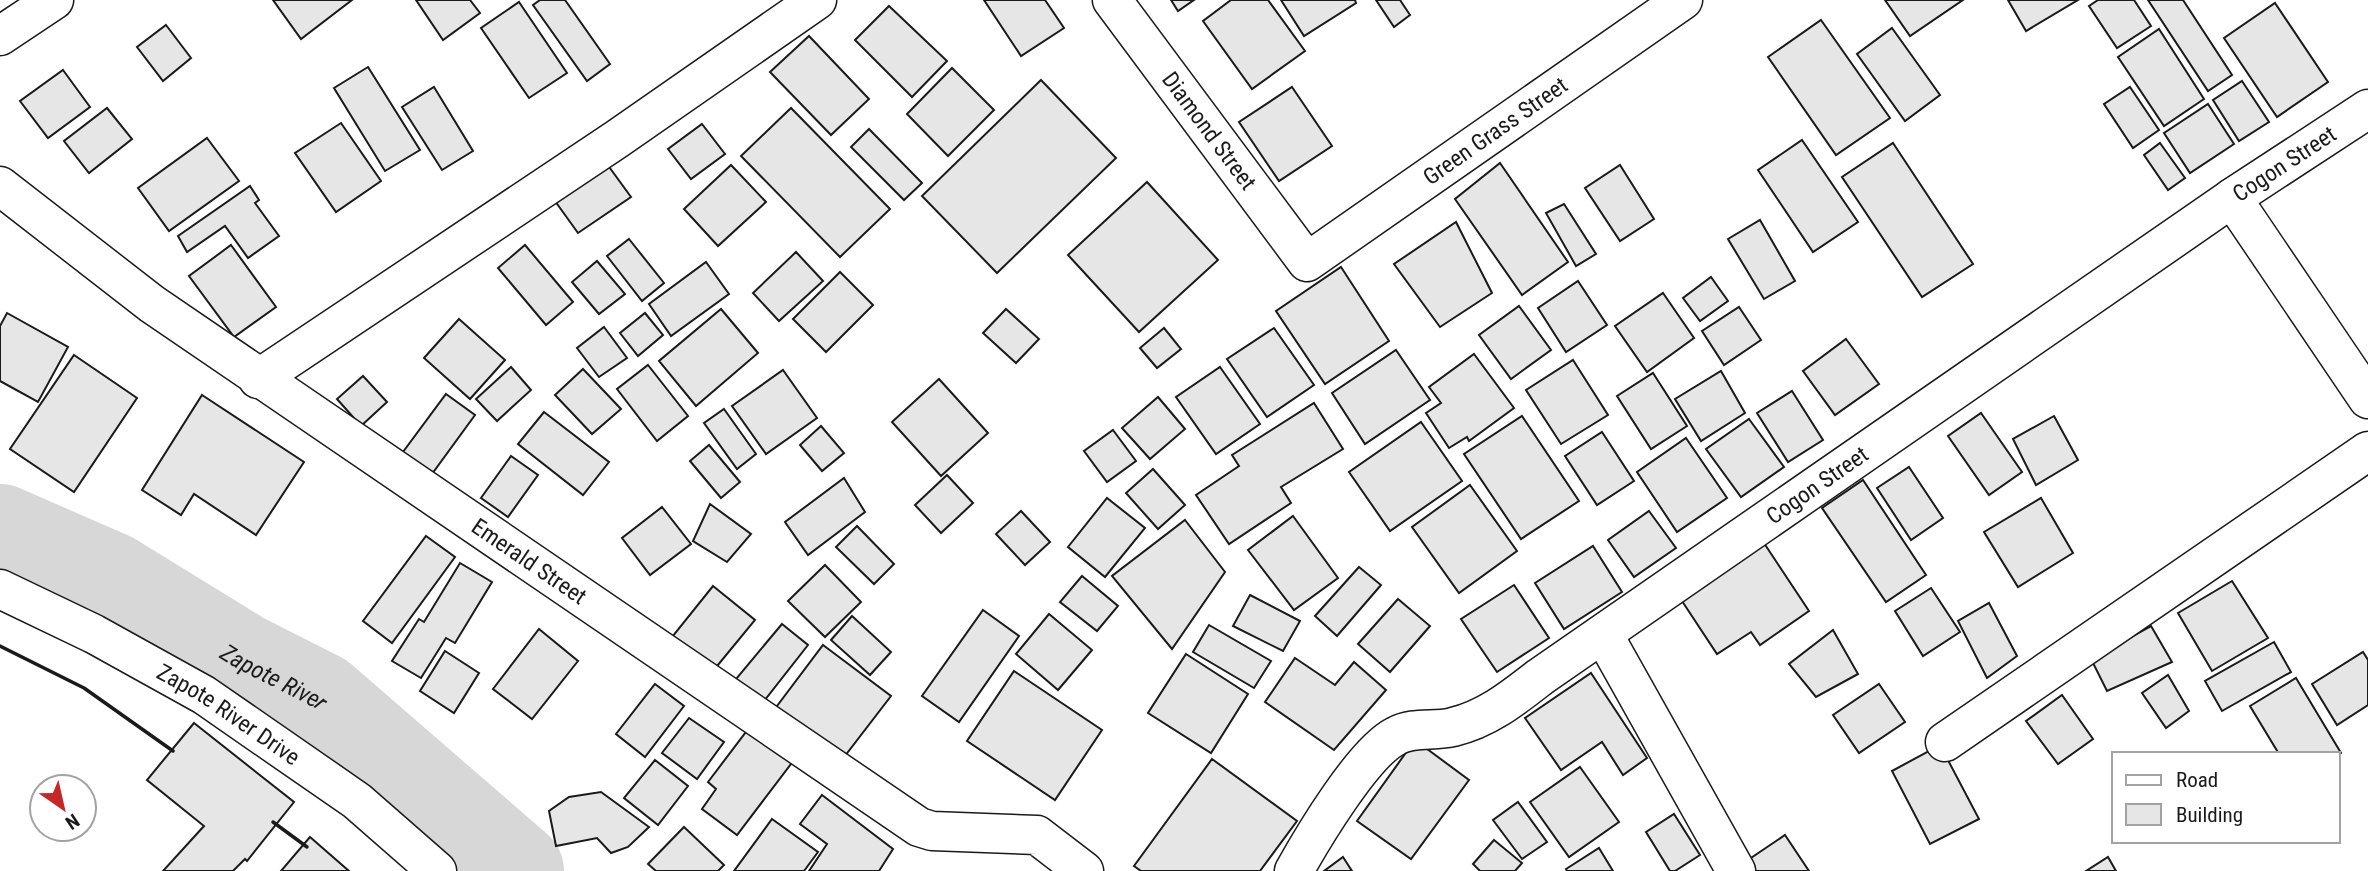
<svg xmlns="http://www.w3.org/2000/svg" width="2368" height="871" font-family="'Roboto Condensed',sans-serif">
<style>
.lines{fill:none;stroke-linecap:round;stroke-linejoin:round}
.river{stroke:#d7d7d7;stroke-width:98}
.building{fill:#e6e6e6;stroke:#1a1a1a;stroke-width:2}
.minor-casing{stroke:#1a1a1a;stroke-width:41}
.minor{stroke:#fff;stroke-width:38}
.wall{stroke:#1a1a1a;stroke-width:3.5}
.labels{text-anchor:middle;stroke-width:5;stroke-linejoin:round;paint-order:stroke}
.street-label{font-size:23px;fill:#1a1a1a;stroke:#fff}
.water-label{font-size:24px;font-style:italic;fill:#1a1a1a;stroke:#fff}
</style>
<rect width="100%" height="100%" fill="#fff"/>
<g class="lines">
<path class="river" id="s1" d="M0,533L110,581L240,661L319,701L515,871"/>
</g>
<g class="building">
<polygon points="273,0 352,0 301,39"/>
<polygon points="416,0 470,0 480,13 443,40"/>
<polygon points="540,0 565,0 610,64 587,81 533,5"/>
<polygon points="984,0 1045,0 1064,28 1021,56"/>
<polygon points="1171,0 1194,0 1178,11"/>
<polygon points="1231,0 1268,0 1305,51 1252,89 1203,21"/>
<polygon points="1281,0 1355,0 1356,3 1304,36"/>
<polygon points="1376,0 1400,0 1410,15 1394,27"/>
<polygon points="1885,0 1963,0 1910,36"/>
<polygon points="2008,0 2078,0 2026,31"/>
<polygon points="2098,0 2134,0 2151,26 2117,48 2089,6"/>
<polygon points="2148,0 2183,0 2232,75 2208,91"/>
<polygon points="519,2 567,73 529,98 481,28"/>
<polygon points="2275,3 2328,82 2277,117 2224,38"/>
<polygon points="889,6 947,61 912,97 855,40"/>
<polygon points="1821,20 1890,118 1836,155 1768,57"/>
<polygon points="166,25 191,58 163,81 137,47"/>
<polygon points="1892,28 1940,95 1905,121 1857,54"/>
<polygon points="2159,29 2204,99 2164,126 2118,57"/>
<polygon points="809,36 869,99 831,135 770,72"/>
<polygon points="368,67 420,150 385,171 334,88"/>
<polygon points="952,68 994,110 948,156 907,114"/>
<polygon points="63,70 90,107 48,138 20,101"/>
<polygon points="1041,80 1116,158 997,273 922,196"/>
<polygon points="2242,81 2269,122 2239,141 2213,100"/>
<polygon points="434,87 473,151 442,170 402,107"/>
<polygon points="1292,87 1332,146 1279,181 1239,122"/>
<polygon points="2130,87 2159,130 2133,148 2104,104"/>
<polygon points="2208,104 2234,144 2190,173 2164,133"/>
<polygon points="107,108 132,139 89,173 64,141"/>
<polygon points="791,108 890,209 840,257 741,156"/>
<polygon points="341,123 381,181 336,212 295,153"/>
<polygon points="702,124 725,154 691,179 668,149"/>
<polygon points="869,129 922,183 904,200 851,147"/>
<polygon points="207,138 239,181 169,231 138,188"/>
<polygon points="1802,140 1858,222 1813,252 1758,170"/>
<polygon points="1893,143 1973,264 1922,297 1842,177"/>
<polygon points="2160,143 2185,178 2168,190 2144,155"/>
<polygon points="1500,163 1568,262 1522,295 1455,199"/>
<polygon points="607,164 631,197 578,233 555,201"/>
<polygon points="731,165 766,202 718,246 684,209"/>
<polygon points="1620,165 1654,219 1620,241 1585,188"/>
<polygon points="1147,182 1218,260 1139,332 1068,255"/>
<polygon points="250,186 259,200 255,203 279,236 248,258 225,226 187,252 178,236"/>
<polygon points="1564,204 1596,254 1576,266 1546,213"/>
<polygon points="1760,220 1795,281 1764,299 1728,239"/>
<polygon points="1456,222 1492,293 1440,327 1394,264"/>
<polygon points="629,239 664,283 642,301 607,256"/>
<polygon points="231,245 276,307 234,337 189,276"/>
<polygon points="525,245 573,302 546,325 498,268"/>
<polygon points="796,252 823,281 779,321 753,293"/>
<polygon points="597,261 625,294 599,314 572,282"/>
<polygon points="706,262 729,294 671,336 649,304"/>
<polygon points="1341,267 1389,341 1325,384 1276,311"/>
<polygon points="840,272 873,305 826,352 793,319"/>
<polygon points="1711,277 1728,301 1700,321 1683,298"/>
<polygon points="1578,281 1607,325 1566,352 1538,308"/>
<polygon points="1663,293 1694,338 1647,372 1615,326"/>
<polygon points="1519,306 1551,350 1511,379 1479,335"/>
<polygon points="1739,307 1761,340 1724,365 1702,331"/>
<polygon points="721,309 758,353 696,406 659,361"/>
<polygon points="1006,309 1039,339 1016,363 983,333"/>
<polygon points="7,313 68,347 38,402 0,381 0,326"/>
<polygon points="645,313 663,335 638,356 620,333"/>
<polygon points="459,319 505,360 470,399 424,358"/>
<polygon points="604,327 627,358 599,377 577,348"/>
<polygon points="1164,328 1181,349 1157,368 1140,348"/>
<polygon points="1274,328 1314,385 1267,417 1227,359"/>
<polygon points="1846,339 1879,384 1835,415 1803,371"/>
<polygon points="1396,350 1430,400 1365,444 1332,393"/>
<polygon points="1474,354 1514,408 1469,441 1467,437 1449,448 1426,413 1441,403 1429,387"/>
<polygon points="74,355 137,398 74,492 10,449"/>
<polygon points="1573,360 1608,415 1561,444 1526,390"/>
<polygon points="648,365 688,416 657,441 617,389"/>
<polygon points="511,367 531,390 497,421 476,399"/>
<polygon points="1220,367 1260,424 1216,454 1176,397"/>
<polygon points="583,369 621,409 592,434 555,395"/>
<polygon points="783,370 817,418 766,454 732,406"/>
<polygon points="1721,371 1745,413 1701,441 1675,399"/>
<polygon points="1653,373 1687,426 1651,449 1617,396"/>
<polygon points="363,376 387,402 361,426 337,399"/>
<polygon points="939,379 988,433 941,476 892,422"/>
<polygon points="1792,391 1823,440 1788,462 1757,413"/>
<polygon points="446,394 475,415 429,478 400,456"/>
<polygon points="202,395 304,462 256,535 194,494 181,515 142,490"/>
<polygon points="1158,397 1185,429 1150,459 1122,428"/>
<polygon points="1314,403 1343,449 1281,487 1291,503 1229,544 1196,495 1239,466 1232,455"/>
<polygon points="724,409 756,454 737,469 704,423"/>
<polygon points="544,412 609,462 583,495 518,444"/>
<polygon points="1981,413 2022,472 1989,495 1948,436"/>
<polygon points="1522,416 1579,501 1521,539 1464,454"/>
<polygon points="2054,416 2078,460 2036,485 2013,439"/>
<polygon points="1749,419 1784,467 1741,497 1706,449"/>
<polygon points="1421,422 1462,481 1390,531 1349,472"/>
<polygon points="821,426 844,453 822,471 800,445"/>
<polygon points="1113,430 1136,461 1107,482 1084,451"/>
<polygon points="1602,432 1634,481 1597,505 1565,456"/>
<polygon points="1686,438 1727,498 1677,532 1637,472"/>
<polygon points="709,445 740,482 721,498 690,461"/>
<polygon points="511,456 538,475 508,517 481,498"/>
<polygon points="1909,467 1943,518 1911,540 1877,488"/>
<polygon points="1153,469 1185,505 1158,529 1126,493"/>
<polygon points="947,475 973,503 941,533 915,505"/>
<polygon points="844,478 865,512 808,555 785,522"/>
<polygon points="1863,480 1926,575 1886,602 1822,508"/>
<polygon points="1470,485 1517,551 1459,593 1412,527"/>
<polygon points="1107,498 1145,528 1105,577 1068,547"/>
<polygon points="2041,498 2073,553 2018,587 1984,532"/>
<polygon points="710,504 751,534 727,562 693,541"/>
<polygon points="662,507 691,544 650,575 622,538"/>
<polygon points="1021,511 1050,542 1025,565 996,534"/>
<polygon points="1649,511 1676,548 1634,577 1608,540"/>
<polygon points="1293,516 1338,578 1294,610 1248,550"/>
<polygon points="1185,520 1225,572 1172,649 1112,576"/>
<polygon points="857,526 894,564 874,584 836,547"/>
<polygon points="1758,534 1809,611 1760,645 1751,632 1717,654 1680,598"/>
<polygon points="426,536 455,557 392,643 363,621"/>
<polygon points="1593,546 1622,592 1564,629 1535,583"/>
<polygon points="460,563 492,582 455,643 446,638 421,678 392,661 419,619 424,622"/>
<polygon points="825,565 861,602 825,637 788,601"/>
<polygon points="1359,567 1381,585 1337,636 1315,616"/>
<polygon points="1082,576 1118,606 1097,631 1060,602"/>
<polygon points="2232,581 2268,638 2212,671 2178,613"/>
<polygon points="1514,585 1549,638 1497,672 1461,619"/>
<polygon points="713,586 755,620 713,671 672,637"/>
<polygon points="1931,588 1960,632 1923,656 1895,611"/>
<polygon points="1250,595 1300,621 1283,651 1233,626"/>
<polygon points="1398,599 1430,626 1390,672 1358,644"/>
<polygon points="1989,603 2017,656 1987,678 1958,621"/>
<polygon points="983,610 1019,636 959,722 922,696"/>
<polygon points="1049,614 1092,650 1058,690 1016,654"/>
<polygon points="852,616 891,652 870,675 831,640"/>
<polygon points="782,624 808,645 764,701 736,679"/>
<polygon points="1209,625 1271,661 1254,688 1193,652"/>
<polygon points="2151,626 2172,662 2107,691 2091,659"/>
<polygon points="539,629 578,661 532,719 493,689"/>
<polygon points="1833,630 1858,674 1816,697 1789,664"/>
<polygon points="2274,642 2291,672 2222,711 2205,681"/>
<polygon points="823,645 891,696 841,761 774,710"/>
<polygon points="445,651 479,673 454,713 420,691"/>
<polygon points="2363,652 2368,660 2368,705 2337,725 2312,684"/>
<polygon points="1186,654 1248,694 1211,753 1148,713"/>
<polygon points="1295,658 1335,685 1354,662 1386,690 1334,750 1265,702"/>
<polygon points="1014,671 1102,730 1055,800 967,741"/>
<polygon points="1591,673 1647,758 1623,775 1602,742 1561,770 1525,718"/>
<polygon points="2168,675 2189,711 2166,728 2142,693"/>
<polygon points="2296,678 2341,753 2338,755 2279,754 2250,706"/>
<polygon points="655,684 684,706 645,757 616,734"/>
<polygon points="1879,684 1905,722 1859,753 1833,715"/>
<polygon points="2062,695 2093,739 2058,764 2026,721"/>
<polygon points="689,718 724,742 697,779 662,753"/>
<polygon points="194,723 294,802 247,861 245,859 233,871 163,871 204,826 147,780"/>
<polygon points="749,728 794,760 737,835 702,809 716,789 708,782"/>
<polygon points="1415,740 1469,780 1411,859 1357,821"/>
<polygon points="1940,745 1979,819 1930,844 1892,771"/>
<polygon points="1212,759 1297,821 1260,871 1141,871 1134,866"/>
<polygon points="655,760 688,786 658,825 624,798"/>
<polygon points="1580,767 1619,822 1569,857 1530,802"/>
<polygon points="601,792 649,827 628,847 611,853 597,838 556,846 549,811 569,797"/>
<polygon points="822,795 893,849 879,871 809,871 827,844 800,824"/>
<polygon points="1518,802 1547,842 1522,859 1493,820"/>
<polygon points="1674,814 1700,855 1675,871 1670,871 1646,832"/>
<polygon points="772,819 818,852 804,871 734,871"/>
<polygon points="684,827 724,865 718,871 656,871 648,864"/>
<polygon points="1785,835 1809,871 1747,871 1742,864"/>
<polygon points="310,837 349,871 281,871"/>
<polygon points="1494,840 1522,863 1515,871 1480,871 1473,864"/>
<polygon points="1599,848 1613,871 1567,871 1566,869"/>
<polygon points="1343,857 1352,871 1324,871"/>
<polygon points="2108,857 2116,871 2086,871"/>
</g>
<g class="lines">
<defs>
<g id="minor">
<path id="s2" d="M1112,0L1307,262L1683,0"/>
<polyline points="0,36 54,0"/>
<path id="s3" d="M0,186L152,304L919,827L932,831L1037,835L1084,871"/>
<polyline points="2232,198 2368,399"/>
<polyline points="258,379 617,139 817,0"/>
<path id="s4" d="M0,589L94,634L204,695L357,801L437,871"/>
<polyline points="1603,634 1736,871"/>
<polyline points="1945,742 2368,451"/>
<path id="s5" d="M1294,871C1313,837 1363,753 1396,736C1414,726 1434,732 1453,727C1487,719 1513,698 1540,677L2232,198L2368,109"/>
</g>
</defs>
<use href="#minor" class="minor-casing"/>
<use href="#minor" class="minor"/>
<g class="wall">
<polyline points="0,646 84,688 173,751"/>
<polyline points="273,822 307,847"/>
</g>
</g>
<g class="labels">
<g class="street-label">
<text dy="8" stroke="none"><textPath href="#s2" startOffset="163">Diamond Street</textPath></text>
<text dy="8" stroke="none"><textPath href="#s2" startOffset="556">Green Grass Street</textPath></text>
<text dy="8" stroke="none"><textPath href="#s5" startOffset="1234">Cogon Street</textPath></text>
<text dy="8" stroke="none"><textPath href="#s5" startOffset="667">Cogon Street</textPath></text>
<text dy="8" stroke="none"><textPath href="#s3" startOffset="649">Emerald Street</textPath></text>
<text dy="8" stroke="none"><textPath href="#s4" startOffset="261">Zapote River Drive</textPath></text>
</g>
<g class="water-label">
<text dy="8" stroke="none"><textPath href="#s1" startOffset="310">Zapote River</textPath></text>
</g>
</g>
<rect x="2112" y="752" width="228" height="91" fill="#ffffff" stroke="#a3a3a3" stroke-width="2"/>
<rect x="2126" y="775" width="35" height="10" fill="#ffffff" stroke="#a3a3a3" stroke-width="2"/>
<text x="2176" y="787" font-size="21" fill="#1a1a1a">Road</text>
<rect x="2126" y="804" width="35" height="21" fill="#e6e6e6" stroke="#a3a3a3" stroke-width="2"/>
<text x="2176" y="822" font-size="21" fill="#1a1a1a">Building</text>
<g transform="translate(63 808) rotate(146)"><circle r="33" fill="#ffffff" stroke="#a3a3a3" stroke-width="2"/>
<path d="M0-5L12 26L0 18L-12 26Z" fill="#c62828"/>
<text y="-10" font-size="19" font-weight="bold" text-anchor="middle" fill="#1a1a1a">N</text>
</g>
</svg>
